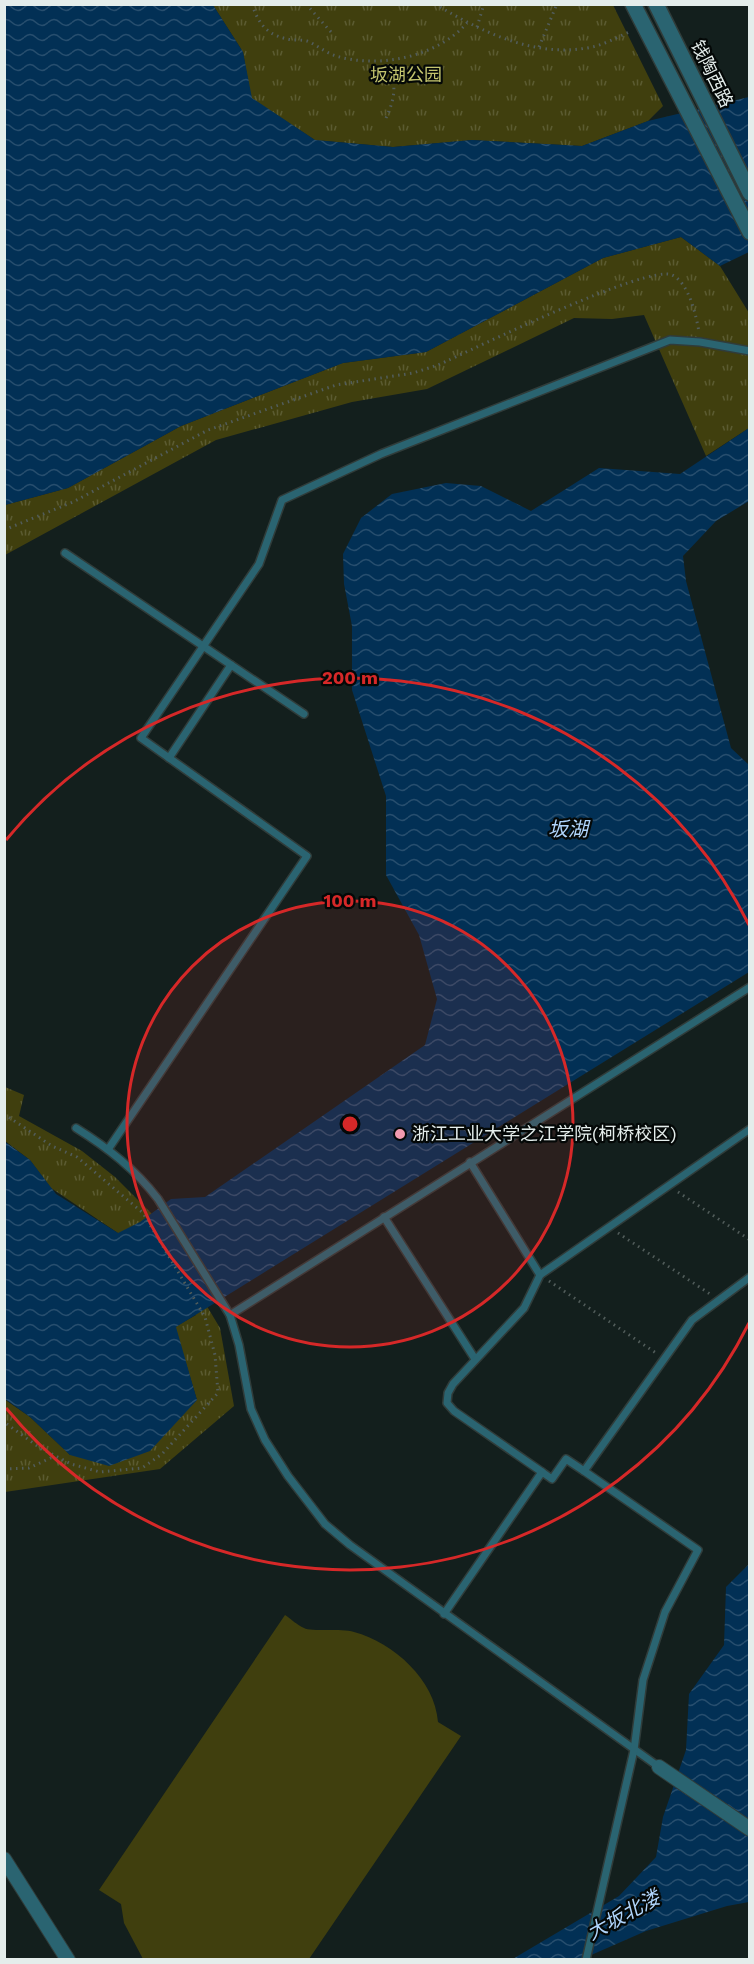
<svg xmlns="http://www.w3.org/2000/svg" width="754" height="1964" font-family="'Work Sans','Noto Sans SC',sans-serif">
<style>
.grass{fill:url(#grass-tufts)}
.pitch{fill:#403f0e}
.water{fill:url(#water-waves)}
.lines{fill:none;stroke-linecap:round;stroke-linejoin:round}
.service-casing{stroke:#303c3a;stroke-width:10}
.minor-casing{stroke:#303c3a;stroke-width:16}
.tertiary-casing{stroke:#303c3a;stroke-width:18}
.path{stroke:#525d5b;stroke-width:3;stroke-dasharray:1.5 4.5;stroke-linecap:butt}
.service{stroke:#2a6471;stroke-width:7}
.minor{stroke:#2a6471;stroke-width:14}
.tertiary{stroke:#2a6471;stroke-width:15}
.ring{fill:none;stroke:#d62828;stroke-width:3}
.poi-dot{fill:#f29aaf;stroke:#040807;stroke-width:2}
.labels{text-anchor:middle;stroke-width:4.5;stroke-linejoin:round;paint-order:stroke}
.street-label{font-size:18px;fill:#e4edeb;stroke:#040807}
.park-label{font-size:18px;fill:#c4c56e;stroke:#040807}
.poi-label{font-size:18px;fill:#e4edeb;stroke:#040807;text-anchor:start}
.water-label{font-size:20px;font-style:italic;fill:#b0d5fc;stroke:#040807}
.centre{fill:#d62828;stroke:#040807;stroke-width:3}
.ring-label{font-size:18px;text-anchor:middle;font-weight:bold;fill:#d62828;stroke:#040807;stroke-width:4.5;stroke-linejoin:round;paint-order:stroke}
</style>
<defs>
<pattern id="grass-tufts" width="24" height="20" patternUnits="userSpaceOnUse" patternTransform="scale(1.5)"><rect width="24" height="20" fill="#403f0e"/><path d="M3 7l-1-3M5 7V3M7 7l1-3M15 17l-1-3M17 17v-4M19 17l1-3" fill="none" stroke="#5b5b31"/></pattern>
<pattern id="water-waves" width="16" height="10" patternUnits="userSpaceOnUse" patternTransform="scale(1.5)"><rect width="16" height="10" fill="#023055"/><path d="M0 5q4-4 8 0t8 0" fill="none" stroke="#274e6e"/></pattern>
</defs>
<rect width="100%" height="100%" fill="#131f1d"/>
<g class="grass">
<polygon points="213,5 613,5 663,106 648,121 582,146 472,140 393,147 315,140 251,98 243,52"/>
<polygon points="681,237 720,266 749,313 749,428 706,456 644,315 612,319 574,318 427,389 352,402 216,440 5,555 5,505 68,488 181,426 343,363 426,352 603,258"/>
<polygon points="5,1087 24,1095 19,1116 82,1151 115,1177 151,1213 220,1328 234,1406 160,1469 5,1492 4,1399 30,1417 70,1455 197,1400 175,1327 196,1315 118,1233 51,1188 30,1160 5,1141"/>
</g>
<path class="pitch" d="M285,1615C291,1619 297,1625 304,1628C311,1632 341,1628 354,1632C394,1643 435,1680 438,1722L461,1736L309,1959H143L124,1923L121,1904L99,1890Z"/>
<g class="water">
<polygon points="5,5 213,5 243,52 252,98 315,140 393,147 472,140 582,146 648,121 749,97 749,252 720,266 681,237 603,258 426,352 343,363 181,426 68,488 5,505"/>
<polygon points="749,428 749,501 716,521 683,556 686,581 731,748 749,765 749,972 176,1327 197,1400 150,1451 109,1466 70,1455 30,1417 5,1399 4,1141 30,1160 56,1194 118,1233 140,1222 171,1199 205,1197 425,1045 437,999 419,935 386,875 386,796 352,690 352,626 344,584 343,554 361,518 392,494 446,483 481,486 531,511 599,468 680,474"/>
<polygon points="749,1564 749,1902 727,1906 646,1931 582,1959 511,1960 619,1896 656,1857 663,1817 686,1750 689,1694 724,1645 726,1587"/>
</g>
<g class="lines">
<defs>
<g id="service">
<polyline points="65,553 304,714"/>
<polyline points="169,758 231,665"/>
<path d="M76,1128C108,1148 135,1169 158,1199L230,1315L239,1345L251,1409L265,1440L288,1476L325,1524L350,1545L659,1767"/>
<polyline points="109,1148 307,856 141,738 259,564 282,500 381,454 670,340 700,342 750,351"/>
<polyline points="470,1162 540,1275"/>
<polyline points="384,1217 475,1359"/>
<polyline points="230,1315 750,987"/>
<polyline points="542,1472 454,1411 447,1403 448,1393 453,1384 524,1308 540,1275 750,1129"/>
<polyline points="444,1614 542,1472 552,1479 566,1459 584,1471"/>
<polyline points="586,1960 634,1750 643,1680 665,1612 698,1550 584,1471 692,1320 750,1277"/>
</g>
<g id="minor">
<polyline points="659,1767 750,1829"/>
<polyline points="4,1859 68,1960"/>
</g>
<g id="tertiary">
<polyline points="633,4 750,232"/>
<polyline points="656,4 750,193"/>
</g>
</defs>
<use href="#service" class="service-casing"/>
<use href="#minor" class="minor-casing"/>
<use href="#tertiary" class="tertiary-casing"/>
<g class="path">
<path d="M252,4C259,26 269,37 294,40C298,40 303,40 307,41C317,45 326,53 336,56C379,69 437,57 467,23"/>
<polyline points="306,4 331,32"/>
<path d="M435,4C482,32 536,59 592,47C606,44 619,36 632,31"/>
<polyline points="477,27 484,4"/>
<polyline points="539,47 557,4"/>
<path d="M386,118C396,96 397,83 386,61"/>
<path d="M4,530L73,502L208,430L336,385L413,373L438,365C472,350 647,264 672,275C689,283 696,315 699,332"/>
<polyline points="4,1114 52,1146 77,1157 143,1213 205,1317 215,1355 218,1393 162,1454 142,1468 100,1472 71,1464 40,1448 4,1422"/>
<polyline points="678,1192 750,1240"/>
<polyline points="618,1233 710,1294"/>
<polyline points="549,1281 656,1353"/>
<polyline points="4,1469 29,1468 55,1456"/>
</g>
<use href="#service" class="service"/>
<use href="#minor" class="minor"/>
<use href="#tertiary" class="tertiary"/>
</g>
<circle cx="350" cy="1124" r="223" fill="#d62828" fill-opacity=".12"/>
<g class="ring">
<circle cx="350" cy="1124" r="223"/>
<path d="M749 1323A446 446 0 0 1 6 1408M6 840A446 446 0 0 1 749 925"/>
</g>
<circle class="poi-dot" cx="400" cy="1134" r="6"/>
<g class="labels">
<g class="street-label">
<text transform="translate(712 74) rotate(64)" y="6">钱陶西路</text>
</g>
<g class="park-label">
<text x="406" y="81">坂湖公园</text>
</g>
<g class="poi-label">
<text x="412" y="1140">浙江工业大学之江学院(柯桥校区)</text>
</g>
<g class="water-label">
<text x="568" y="836">坂湖</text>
<text transform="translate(623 1915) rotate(-29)" y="7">大坂北溇</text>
</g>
</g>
<circle cx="350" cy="1124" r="9" class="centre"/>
<g class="ring-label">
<text x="350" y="684">200 m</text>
<text x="350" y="907">100 m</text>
</g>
<rect width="754" height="1964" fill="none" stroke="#e4edeb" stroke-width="12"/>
</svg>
